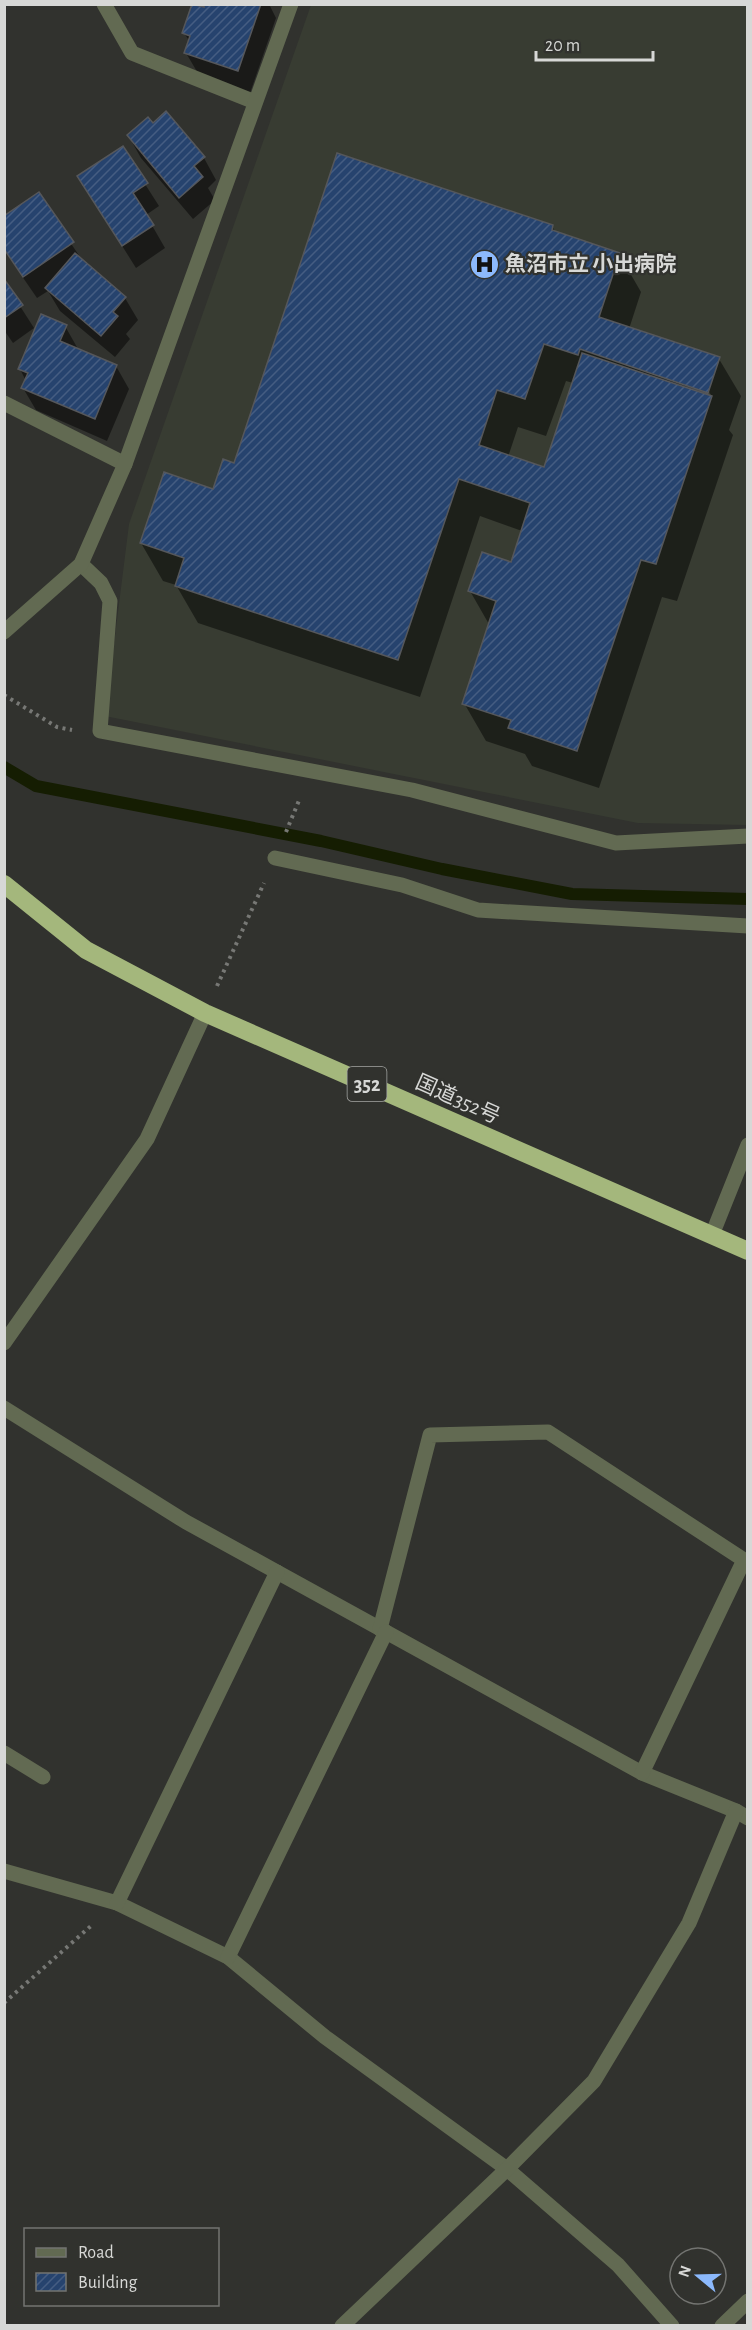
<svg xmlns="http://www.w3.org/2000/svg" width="752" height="2330" font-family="'Alegreya Sans','Noto Sans JP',sans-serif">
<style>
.built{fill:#383c32}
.shadow{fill:#0007;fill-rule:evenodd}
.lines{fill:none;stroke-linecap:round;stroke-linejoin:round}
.stream{stroke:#151d02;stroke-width:12}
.building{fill:url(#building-hatch);stroke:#55575b;stroke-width:1.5}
.path{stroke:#777875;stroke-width:4;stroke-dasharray:3 4.5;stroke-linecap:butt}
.minor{stroke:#626a52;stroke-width:15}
.highway{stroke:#a4b77c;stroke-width:18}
.labels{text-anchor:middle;stroke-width:4.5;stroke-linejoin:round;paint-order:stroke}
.shield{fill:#31322e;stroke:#a5a6a4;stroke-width:1.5}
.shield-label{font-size:20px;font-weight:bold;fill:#d7d8d6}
.poi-label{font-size:21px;font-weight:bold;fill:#d7d8d6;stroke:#31322e;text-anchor:start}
.street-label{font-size:21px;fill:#d7d8d6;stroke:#31322e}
</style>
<defs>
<pattern id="building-hatch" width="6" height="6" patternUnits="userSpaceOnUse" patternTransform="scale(1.5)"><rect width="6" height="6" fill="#26436e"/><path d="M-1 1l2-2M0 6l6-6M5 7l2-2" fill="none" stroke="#455d82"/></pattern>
</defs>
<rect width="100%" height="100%" fill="#31322e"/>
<polygon class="built" points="311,5 747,5 747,825 638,823 105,716 129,524"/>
<g class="shadow">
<polygon points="206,4 269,4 276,18 250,93 199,75 186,53 190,42 184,33"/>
<polygon points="128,135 204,158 216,180 208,188 215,200 193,219 141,158"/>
<polygon points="122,148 159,206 146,215 165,248 136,268 79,177"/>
<polygon points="38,194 84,263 125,298 138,320 126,334 130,339 115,357 60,311 48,291 37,298 4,250 4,218"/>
<path d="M552,226L556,233L619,254L641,292L629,329L719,359L741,396L729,430L733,435L677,601L662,597L599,788L532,766L525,754L486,741L464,703L490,626L470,591L512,563L522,531L480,516L420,697L198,623L176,585L163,581L141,543L214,491L235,464ZM566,381L573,383L545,469L508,457L518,427L546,436ZM706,386L712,397H709L703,387Z"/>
<polygon points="4,281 34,328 13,343 4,330"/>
<polygon points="65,326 78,349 116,366 129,389 107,441 36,410 23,388 26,381 20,369"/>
</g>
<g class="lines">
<polyline class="stream" points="4,767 36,786 321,841 442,869 572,894 748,899"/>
</g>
<g class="building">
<polygon points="192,4 204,7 204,4 261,4 238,71 184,53 190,36 182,33"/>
<polygon points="166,111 205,157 194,166 203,177 179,198 127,135 148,117 153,123"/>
<polygon points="123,146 148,183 133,193 154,225 122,246 77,176"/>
<polygon points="337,153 553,225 552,230 620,253 599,317 720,357 708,393 580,349 578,355 544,344 525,399 497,390 479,445 544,467 582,353 712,396 656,564 641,560 577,751 508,728 511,720 462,704 496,601 468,591 482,552 511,562 530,503 459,479 398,660 175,586 184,558 140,543 164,472 213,489 223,459 234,463"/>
<polygon points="39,192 74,242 23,277 4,249 4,216"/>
<polygon points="75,253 126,297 113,312 118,316 101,336 45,288"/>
<polygon points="4,279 23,305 4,318"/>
<polygon points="41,314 67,325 60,341 117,365 95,419 21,388 28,373 18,369"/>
</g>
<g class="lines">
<g class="path">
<polyline points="4,695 57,727 72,730"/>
<polyline points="286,832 300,798"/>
<polyline points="217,986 264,883"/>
<polyline points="4,2003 92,1925"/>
</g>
<g class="minor">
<polyline points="104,4 132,53 255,102"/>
<polyline points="4,403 125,464"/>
<polyline points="81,564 101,583 110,601 100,731 412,790 616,843 748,836"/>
<polyline points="4,632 81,564 125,464 291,4"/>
<polyline points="275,858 402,885 478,910 748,926"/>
<polyline points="712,1235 748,1145"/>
<polyline points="4,1343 147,1139 205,1013"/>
<polyline points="4,1408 186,1522 277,1572 642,1773 736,1811 748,1818"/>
<polyline points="380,1629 430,1435 548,1432 744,1560 642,1773"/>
<polyline points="4,1753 43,1777"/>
<polyline points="4,1871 117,1903 228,1957 325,2037 507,2169 618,2265 672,2326"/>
<polyline points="117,1903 277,1572"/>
<polyline points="228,1957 386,1632"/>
<polyline points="342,2326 507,2169 594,2081 689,1923 736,1811"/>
<polyline points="722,2326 748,2301"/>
</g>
<polyline class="highway" points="4,884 86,950 205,1013 748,1251"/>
</g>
<defs>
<symbol id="hospital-disc" viewBox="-11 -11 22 22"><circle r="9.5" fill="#8cb9fc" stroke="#31322e"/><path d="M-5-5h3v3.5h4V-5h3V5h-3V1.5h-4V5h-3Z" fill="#111"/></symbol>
</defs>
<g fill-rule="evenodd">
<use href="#hospital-disc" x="468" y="248" width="33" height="33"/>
</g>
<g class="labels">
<rect class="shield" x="347.5" y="1067" width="39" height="34" rx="4.5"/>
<g class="shield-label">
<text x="367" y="1091">352</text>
</g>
<g class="poi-label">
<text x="505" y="271">魚沼市立 小出病院</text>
</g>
<g class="street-label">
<text transform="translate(458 1099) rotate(24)" y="7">国道352号</text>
</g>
</g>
<rect width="752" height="2330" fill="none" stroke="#d7d8d6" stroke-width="12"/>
<rect x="24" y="2228" width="195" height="78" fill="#31322e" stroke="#737471" stroke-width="1.5"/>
<rect x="36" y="2248" width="30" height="9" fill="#626a52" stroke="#737471" stroke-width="1.5"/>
<text x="78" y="2258" font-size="18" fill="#d7d8d6">Road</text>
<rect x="36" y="2273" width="30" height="18" fill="url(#building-hatch)" stroke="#737471" stroke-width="1.5"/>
<text x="78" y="2288" font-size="18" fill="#d7d8d6">Building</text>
<g transform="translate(698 2276) rotate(289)"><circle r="28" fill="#31322e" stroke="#737471" stroke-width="1.5"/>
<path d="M0-4.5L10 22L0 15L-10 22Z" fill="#8cb9fc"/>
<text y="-9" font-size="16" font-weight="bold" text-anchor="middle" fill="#d7d8d6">N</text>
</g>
<path d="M536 51v9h117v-9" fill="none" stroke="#d7d8d6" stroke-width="3"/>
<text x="545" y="51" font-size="18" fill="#d7d8d6" stroke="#31322e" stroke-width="4.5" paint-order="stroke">20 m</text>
</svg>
